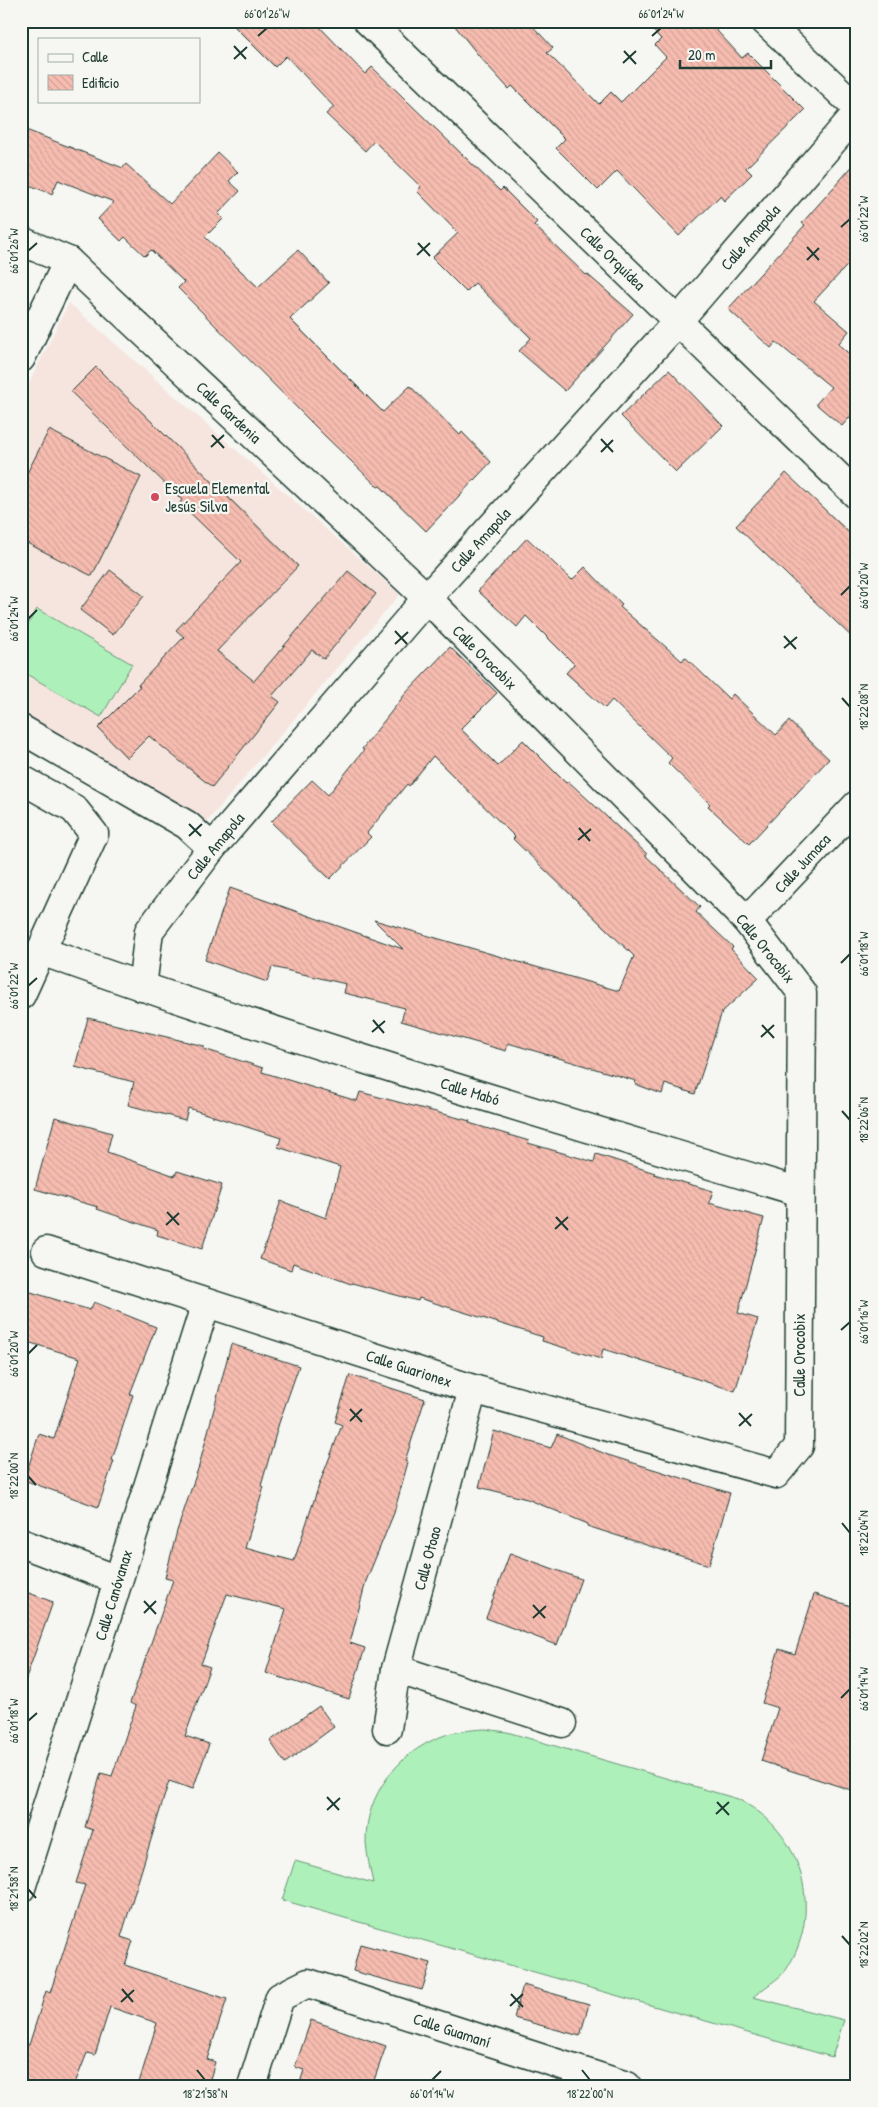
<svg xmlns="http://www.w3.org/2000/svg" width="878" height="2107" font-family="'Patrick Hand',sans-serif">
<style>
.built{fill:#f6e5de}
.grass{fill:#aef0b9;stroke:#669676}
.building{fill:url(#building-back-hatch);stroke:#1f3d34}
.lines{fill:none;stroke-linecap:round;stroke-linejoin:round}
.minor-casing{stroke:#1f3d34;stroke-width:31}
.minor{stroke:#f6f6f2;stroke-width:28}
.ticks{fill:none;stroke:#1f3d34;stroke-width:2}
.poi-dot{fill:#d1495b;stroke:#f6f6f2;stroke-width:2}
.labels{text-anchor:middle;stroke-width:4.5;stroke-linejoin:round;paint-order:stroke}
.street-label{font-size:16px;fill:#1f3d34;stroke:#f6f6f2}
.poi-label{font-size:16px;fill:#1f3d34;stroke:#f6f6f2;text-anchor:start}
.neatline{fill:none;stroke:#1f3d34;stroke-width:2}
.ticks-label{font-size:12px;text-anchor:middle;fill:#1f3d34}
</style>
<defs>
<pattern id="building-back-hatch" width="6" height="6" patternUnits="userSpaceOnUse" patternTransform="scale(1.25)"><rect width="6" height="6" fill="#f7bcb0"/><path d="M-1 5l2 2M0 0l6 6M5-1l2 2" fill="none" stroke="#d3a298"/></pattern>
</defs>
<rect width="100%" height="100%" fill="#f6f6f2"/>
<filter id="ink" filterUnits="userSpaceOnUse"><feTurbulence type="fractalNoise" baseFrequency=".02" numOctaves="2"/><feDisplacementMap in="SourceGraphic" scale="10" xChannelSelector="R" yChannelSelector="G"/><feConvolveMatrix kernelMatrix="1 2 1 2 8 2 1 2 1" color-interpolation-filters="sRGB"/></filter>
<g filter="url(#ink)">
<polygon class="built" points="69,303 400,594 207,822 21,717 21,399"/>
<g class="grass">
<polygon points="37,609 132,664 101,717 21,671 21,636"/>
<path d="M485,1729L507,1732L738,1799C752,1807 765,1815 775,1827C810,1866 816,1925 786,1970C778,1980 763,1988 753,1997L844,2020L832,2057L282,1900L295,1861L373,1883C370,1869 367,1856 366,1842C365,1796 398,1753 440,1737C454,1731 470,1730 485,1729Z"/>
</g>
<g class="building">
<polygon points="229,21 314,21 365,74 372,67 500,191 503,188 537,222 534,225 586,275 587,274 633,314 565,391 519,351 531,338 475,283 466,292 432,258 458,233 417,191 421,187 374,141 365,151 326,114 334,107 286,56 275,67"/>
<polygon points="451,21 528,21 553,48 547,53 599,104 611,92 621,102 666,57 655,45 661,39 644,21 708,21 742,58 748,53 805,110 746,168 752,174 724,201 720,196 679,236 617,171 598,190 556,148 565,139 512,86 509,89 479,56"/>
<polygon points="21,128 123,168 126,164 170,204 218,153 238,172 229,181 240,191 218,214 223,219 205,237 258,287 298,250 329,283 290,319 383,412 410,386 460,435 462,432 491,462 426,531 380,486 378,487 325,436 178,288 184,282 151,250 145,256 125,237 121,241 98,219 114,202 58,180 52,194 21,182"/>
<polygon points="857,161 857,255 814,301 849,331 838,344 855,359 857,357 857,409 842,426 816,404 831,387 776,342 771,348 728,309 805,225 802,223"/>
<polygon points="96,367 298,566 217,651 254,681 348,571 376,594 324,659 312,650 272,696 280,702 212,787 149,736 127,758 98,728 140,686 138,685 184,637 176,630 241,562 180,503 182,500 71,392"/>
<polygon points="669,370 723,426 676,472 621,416"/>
<polygon points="49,430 141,477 92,576 21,540 21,485"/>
<polygon points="786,473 857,540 857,642 736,526"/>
<polygon points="527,538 572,580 585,567 622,605 620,607 682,661 685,657 729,699 733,694 776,735 789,721 829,759 749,844 708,806 710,804 668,763 672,758 612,700 605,708 566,673 574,664 526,616 517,627 478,591"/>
<polygon points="110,570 144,596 113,635 80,610"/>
<polygon points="450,647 497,693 461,729 498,766 523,740 566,783 568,781 647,854 646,856 700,907 696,912 733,947 731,949 759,978 722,1012 695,1094 665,1084 662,1094 635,1084 636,1081 508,1043 506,1051 401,1021 405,1008 344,993 346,984 272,967 267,982 205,960 230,888 403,949 374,920 619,991 634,956 513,839 515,837 433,756 409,786 407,784 367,833 371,837 330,879 271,822 312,780 328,795 364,750 362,749 406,693"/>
<polygon points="88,1018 204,1046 204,1049 263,1068 262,1072 357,1101 360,1092 470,1121 469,1123 529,1141 528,1143 594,1162 596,1154 655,1173 654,1174 713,1191 709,1203 764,1218 738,1313 758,1319 735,1391 603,1349 601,1359 542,1341 543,1337 419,1298 418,1301 352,1283 351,1284 293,1263 291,1270 260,1259 281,1201 326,1218 340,1167 278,1147 281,1138 188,1108 185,1120 128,1105 134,1082 75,1067"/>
<polygon points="55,1117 112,1133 107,1152 175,1176 177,1171 222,1185 202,1249 157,1235 158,1230 97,1209 98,1207 35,1189"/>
<polygon points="21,1289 90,1310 94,1302 156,1327 130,1394 133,1395 112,1460 114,1461 98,1507 24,1480 39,1434 54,1439 80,1358 21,1340"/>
<polygon points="231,1344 299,1366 279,1423 261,1486 264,1487 245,1548 294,1561 319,1485 342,1425 335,1422 350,1375 425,1399 405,1461 408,1462 394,1513 366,1581 350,1643 365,1648 349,1699 266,1673 286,1609 227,1594 201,1664 210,1667 185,1736 209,1744 193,1789 169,1781 121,1937 133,1941 125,1965 227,1999 207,2059 215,2062 208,2086 138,2086 157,2023 110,2007 95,2055 87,2053 74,2086 21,2086 21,2042 29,2045 46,1991 50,1993 85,1885 76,1883 93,1830 85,1827 101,1773 112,1776 136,1706 130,1703 173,1580 165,1578 177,1531 199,1466"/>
<polygon points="494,1431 551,1448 557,1434 608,1455 730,1493 709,1565 587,1526 588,1524 527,1499 479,1487"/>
<polygon points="510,1553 581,1579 557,1645 486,1618"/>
<polygon points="21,1590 53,1602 25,1681 21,1680"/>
<polygon points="814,1594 857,1608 857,1792 761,1761 778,1708 762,1703 779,1649 795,1654"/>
<polygon points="319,1706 334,1727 285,1763 270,1741"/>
<polygon points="360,1944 431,1963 422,1990 353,1971"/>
<polygon points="523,1985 589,2004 580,2036 514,2018"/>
<polygon points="311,2020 386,2046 372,2086 299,2086 304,2070 295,2067"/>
</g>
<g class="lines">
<defs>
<g id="minor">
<polyline points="368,21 857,495"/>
<polyline points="765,21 857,108"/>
<polyline points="21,241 68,261 427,598 747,921 802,993 799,1446 776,1474 473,1389 46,1251"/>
<polyline points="21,358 68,261"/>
<polyline points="21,729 187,825 212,848"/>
<polyline points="21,779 74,809 94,834 21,995"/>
<polyline points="747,921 857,805"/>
<path d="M41,951C291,1041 546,1115 800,1192"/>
<polyline points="142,987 149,931 212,848 427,598 678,321 857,113"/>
<polyline points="21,1543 118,1580"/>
<polyline points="396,1669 562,1723"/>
<polyline points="387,1729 396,1669 473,1389"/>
<polyline points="21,1888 206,1303"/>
<polyline points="252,2086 280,1997 308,1983 627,2086"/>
</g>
</defs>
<use href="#minor" class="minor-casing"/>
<use href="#minor" class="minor"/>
</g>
</g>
<path class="ticks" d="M258,36L267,28M652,36L661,28M234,46L246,59M624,51L636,64M234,59L247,47M623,63L636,51M841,227L850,219M418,243L430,256M807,247L819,260M28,251L37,243M417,255L430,243M807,260L819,248M212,435L224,448M601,439L613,452M211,447L224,435M601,452L613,440M841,595L850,586M28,619L37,610M395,631L407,644M784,636L796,649M395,644L408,632M784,648L797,637M842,698L850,707M189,824L201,836M579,828L590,841M189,836L202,824M578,840L591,829M841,963L850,954M28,986L37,978M373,1020L384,1033M762,1025L774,1038M372,1032L385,1021M761,1037L774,1025M842,1111L850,1120M167,1212L179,1225M556,1217L568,1230M166,1225L179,1213M555,1229L568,1217M841,1330L850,1322M28,1354L37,1345M350,1409L362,1422M739,1413L751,1426M350,1421L362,1409M739,1426L752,1414M28,1476L36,1485M842,1523L850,1533M144,1601L156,1614M533,1605L545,1618M144,1613L156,1601M533,1618L546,1606M841,1698L850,1689M28,1721L37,1713M327,1797L339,1810M717,1802L729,1815M327,1810L340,1798M716,1814L729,1802M28,1889L36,1898M842,1936L850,1945M122,1989L133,2002M511,1994L523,2007M121,2002L134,1990M510,2006L523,1994M197,2070L205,2080M582,2070L590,2080M432,2080L441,2071"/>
<circle class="poi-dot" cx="155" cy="497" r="5"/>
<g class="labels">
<g class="street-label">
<text transform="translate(750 237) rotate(-49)" y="6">Calle Amapola</text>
<text transform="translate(613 258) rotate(44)" y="6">Calle Orquídea</text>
<text transform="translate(229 412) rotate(43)" y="6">Calle Gardenia</text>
<text transform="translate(480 540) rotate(-48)" y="6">Calle Amapola</text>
<text transform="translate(485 657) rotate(45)" y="6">Calle Orocobix</text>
<text transform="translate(215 846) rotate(-51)" y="6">Calle Amapola</text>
<text transform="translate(802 863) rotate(-47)" y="6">Calle Jumaca</text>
<text transform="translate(766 948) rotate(51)" y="6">Calle Orocobix</text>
<text transform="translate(470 1091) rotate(17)" y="6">Calle Mabó</text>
<text transform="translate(799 1355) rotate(-90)" y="6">Calle Orocobix</text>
<text transform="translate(409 1368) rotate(18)" y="6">Calle Guarionex</text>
<text transform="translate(427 1558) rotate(-75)" y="6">Calle Otoao</text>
<text transform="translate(113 1595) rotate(-73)" y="6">Calle Canóvanax</text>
<text transform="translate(452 2030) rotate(18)" y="6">Calle Guamaní</text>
</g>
<g class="poi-label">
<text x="165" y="494">Escuela Elemental<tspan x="165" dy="18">Jesús Silva</tspan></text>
</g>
</g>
<rect width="878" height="2107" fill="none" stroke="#f6f6f2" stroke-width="55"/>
<rect x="38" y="38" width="162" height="65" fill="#f6f6f2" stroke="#a0aca6"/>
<rect x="48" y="54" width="25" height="8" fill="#f6f6f2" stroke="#a0aca6"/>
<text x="82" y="62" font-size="15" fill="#1f3d34">Calle</text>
<rect x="48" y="75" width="25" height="15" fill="url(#building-back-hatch)" stroke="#a0aca6"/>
<text x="82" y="88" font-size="15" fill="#1f3d34">Edificio</text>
<path d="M680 60v8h91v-8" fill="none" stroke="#1f3d34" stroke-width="2.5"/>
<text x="688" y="60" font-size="15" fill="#1f3d34" stroke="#f6f6f2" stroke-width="4" paint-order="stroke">20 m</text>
<rect x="28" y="28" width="822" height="2052" class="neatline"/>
<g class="ticks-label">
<text x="267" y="18">66°01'26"W</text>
<text x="661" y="18">66°01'24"W</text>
<text transform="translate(864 219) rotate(-90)" y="4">66°01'22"W</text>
<text transform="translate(14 251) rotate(-90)" y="4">66°01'26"W</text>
<text transform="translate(864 586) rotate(-90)" y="4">66°01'20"W</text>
<text transform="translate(14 619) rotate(-90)" y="4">66°01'24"W</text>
<text transform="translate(864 707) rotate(-90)" y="4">18°22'08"N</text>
<text transform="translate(864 954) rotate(-90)" y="4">66°01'18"W</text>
<text transform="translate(14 986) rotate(-90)" y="4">66°01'22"W</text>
<text transform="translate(864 1120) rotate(-90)" y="4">18°22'06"N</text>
<text transform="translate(864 1322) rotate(-90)" y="4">66°01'16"W</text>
<text transform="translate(14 1354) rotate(-90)" y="4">66°01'20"W</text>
<text transform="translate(14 1476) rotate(-90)" y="4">18°22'00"N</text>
<text transform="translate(864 1533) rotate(-90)" y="4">18°22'04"N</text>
<text transform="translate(864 1689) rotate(-90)" y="4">66°01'14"W</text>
<text transform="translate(14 1721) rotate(-90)" y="4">66°01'18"W</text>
<text transform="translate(14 1889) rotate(-90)" y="4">18°21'58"N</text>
<text transform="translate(864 1945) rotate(-90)" y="4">18°22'02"N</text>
<text x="205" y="2098">18°21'58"N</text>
<text x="432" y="2098">66°01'14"W</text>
<text x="590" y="2098">18°22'00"N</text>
</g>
</svg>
